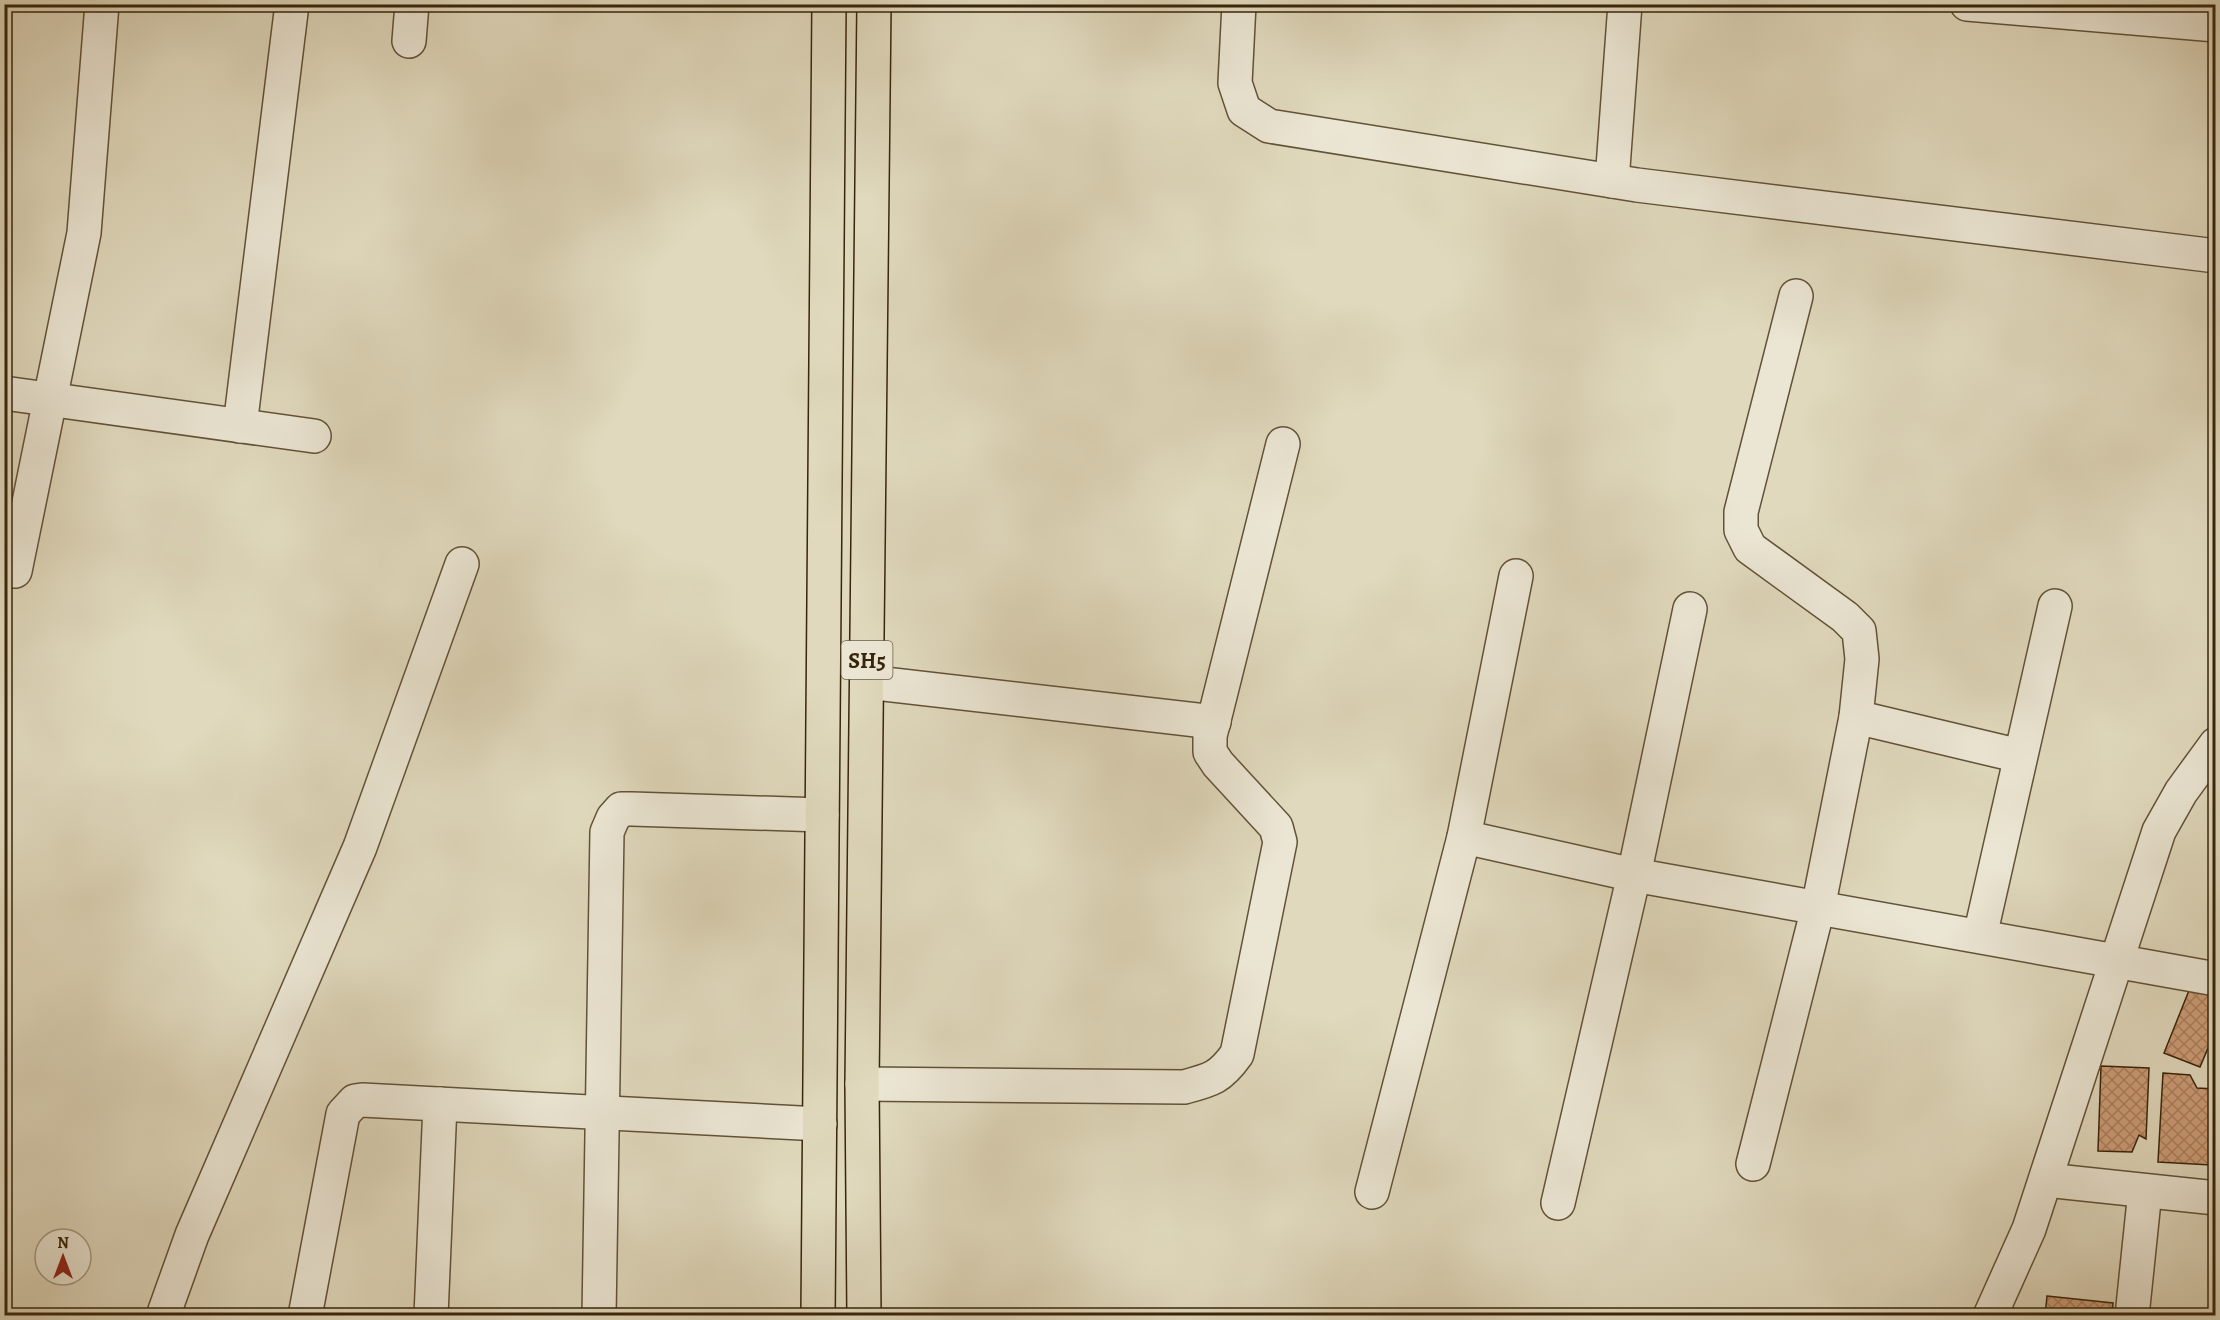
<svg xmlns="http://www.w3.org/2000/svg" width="2220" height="1320" font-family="Alegreya,serif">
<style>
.building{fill:url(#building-cross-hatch);stroke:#38250a;stroke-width:1.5}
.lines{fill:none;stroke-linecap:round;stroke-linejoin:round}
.minor-casing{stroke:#625237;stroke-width:36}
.major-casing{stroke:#38250a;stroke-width:36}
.minor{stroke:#ebe6d4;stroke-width:33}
.major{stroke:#e0d9bd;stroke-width:33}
.labels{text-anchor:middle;stroke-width:4.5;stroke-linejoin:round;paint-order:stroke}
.shield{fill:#ebe6d4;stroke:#6e5f47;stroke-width:1.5}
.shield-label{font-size:22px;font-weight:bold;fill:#38250a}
</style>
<defs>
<pattern id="building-cross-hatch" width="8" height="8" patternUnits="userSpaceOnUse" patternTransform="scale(1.5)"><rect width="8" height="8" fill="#ce9d77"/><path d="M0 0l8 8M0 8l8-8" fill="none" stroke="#a88060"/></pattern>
</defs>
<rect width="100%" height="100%" fill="#e0d9bd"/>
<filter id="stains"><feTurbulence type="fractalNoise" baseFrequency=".00333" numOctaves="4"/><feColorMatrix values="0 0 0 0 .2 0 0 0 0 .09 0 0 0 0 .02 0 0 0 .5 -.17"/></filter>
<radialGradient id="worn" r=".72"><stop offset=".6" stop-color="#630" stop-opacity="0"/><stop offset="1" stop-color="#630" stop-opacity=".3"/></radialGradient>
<g class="building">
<polygon points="2192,983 2216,992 2216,1029 2200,1067 2164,1053"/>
<polygon points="2101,1066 2149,1068 2146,1139 2139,1135 2132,1152 2098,1151"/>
<polygon points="2163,1073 2190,1075 2197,1088 2215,1089 2211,1165 2158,1162"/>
<polygon points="2047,1296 2113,1303 2112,1316 2045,1316"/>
</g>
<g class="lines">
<defs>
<g id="minor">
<polyline points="1239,4 1235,83 1244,110 1269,126 1637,185 2216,256"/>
<polyline points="1967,4 2216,25"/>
<polyline points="409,41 412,4"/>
<polyline points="1612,181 1625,4"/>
<polyline points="4,393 314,436"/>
<polyline points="240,426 292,4"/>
<polyline points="15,571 84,233 102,4"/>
<polyline points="867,682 1214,722"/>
<polyline points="1856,717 2020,756"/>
<polyline points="1464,837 1634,875 2216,979"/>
<polyline points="1980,936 2055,606"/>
<path d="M862,1084L1184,1087C1211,1080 1220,1078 1237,1054L1280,842L1276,827L1218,764L1210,752V736L1283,444"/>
<polyline points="1753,1164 1818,908 1856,717 1862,659 1859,631 1845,617 1750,548 1741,530 1741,512 1796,296"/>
<polyline points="2046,1180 2216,1198"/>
<polyline points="1372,1192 1464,837 1516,576"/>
<polyline points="1558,1203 1634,875 1690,609"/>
<polyline points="163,1316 192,1235 360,847 462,564"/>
<polyline points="305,1316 343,1114 355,1101 362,1100 820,1124"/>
<polyline points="431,1316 440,1104"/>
<polyline points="599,1316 607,832 613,818 621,809 632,809 822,815"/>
<polyline points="1990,1316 2029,1229 2159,831 2181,792 2216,744"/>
<polyline points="2132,1316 2145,1191"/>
</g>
<g id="major">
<polyline points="818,1316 829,4"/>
<polyline points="864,1316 862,1084 874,4"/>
</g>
</defs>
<use href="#minor" class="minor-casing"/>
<use href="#major" class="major-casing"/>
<use href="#minor" class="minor"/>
<use href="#major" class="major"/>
</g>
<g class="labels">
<rect class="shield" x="841.5" y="641" width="51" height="38" rx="4.5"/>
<g class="shield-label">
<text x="867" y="668">SH5</text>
</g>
</g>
<rect width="2220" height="1320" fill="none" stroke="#e0d9bd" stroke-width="24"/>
<rect x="6" y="6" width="2208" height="1308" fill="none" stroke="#38250a" stroke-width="3"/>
<rect x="12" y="12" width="2196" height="1296" fill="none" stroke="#38250a" stroke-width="1.5"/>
<g transform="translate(63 1257)"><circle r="28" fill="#ebe6d4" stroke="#a39983" stroke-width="1.5"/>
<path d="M0-4.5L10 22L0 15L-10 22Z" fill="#8f2418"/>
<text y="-9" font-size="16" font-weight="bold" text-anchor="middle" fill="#38250a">N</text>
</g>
<rect width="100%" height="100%" filter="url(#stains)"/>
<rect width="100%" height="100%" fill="url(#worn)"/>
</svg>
